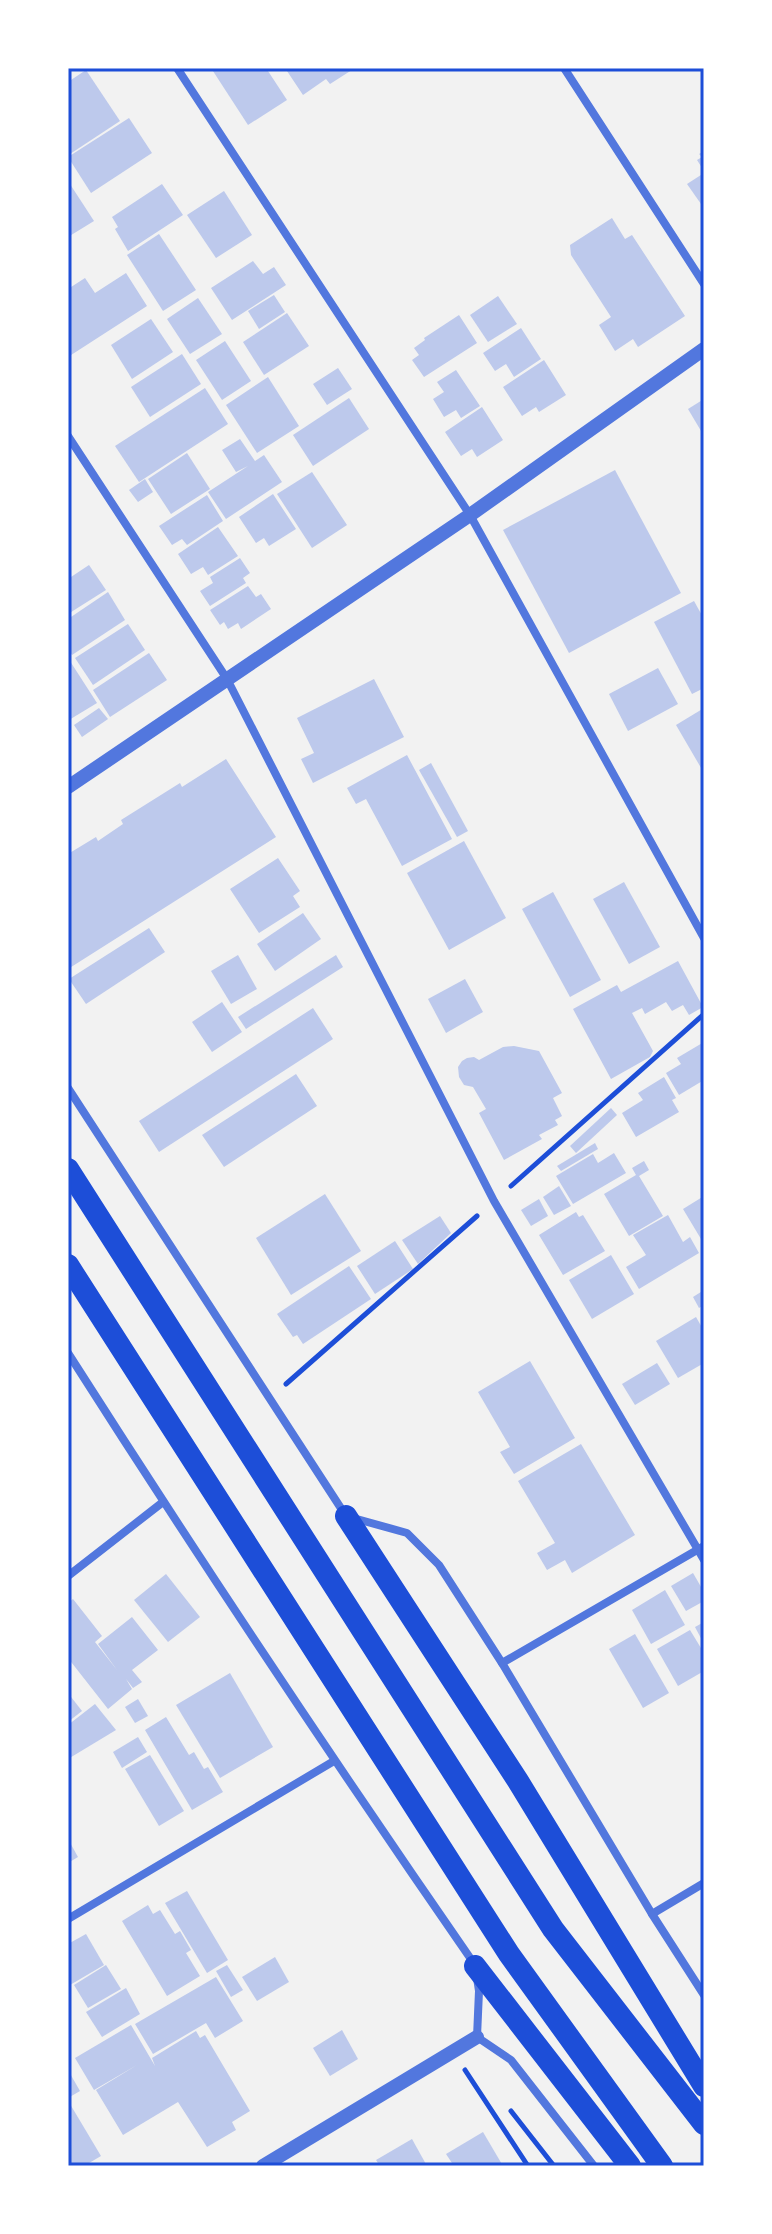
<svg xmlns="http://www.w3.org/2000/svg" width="772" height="2234" font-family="Figtree,sans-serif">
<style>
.building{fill:#bdc9ec}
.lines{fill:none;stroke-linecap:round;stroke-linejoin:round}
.path{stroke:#1d4ed8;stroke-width:5}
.minor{stroke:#5277de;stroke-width:8}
.tertiary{stroke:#5277de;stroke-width:14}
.trunk{stroke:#1d4ed8;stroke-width:22}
.neatline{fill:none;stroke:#1d4ed8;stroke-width:3}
</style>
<rect width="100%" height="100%" fill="#f2f2f2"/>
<g class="building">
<polygon points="211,68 266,68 287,100 248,125"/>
<polygon points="285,68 355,68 330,84 326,79 303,95"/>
<polygon points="86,70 120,121 70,154 68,150 68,82"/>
<polygon points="129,118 152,153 91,193 68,157"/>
<polygon points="704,151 704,171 697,160 702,157 699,154"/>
<polygon points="704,173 704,202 701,204 687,184"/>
<polygon points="68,181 94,221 68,237"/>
<polygon points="162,184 183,215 128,251 115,229 118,227 112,217"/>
<polygon points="224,191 252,235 216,258 187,215"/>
<polygon points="612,218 625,239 632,235 685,316 638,347 633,339 615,351 599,325 611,317 571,255 570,245"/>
<polygon points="159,234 196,290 163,311 127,255"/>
<polygon points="253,261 263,274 274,267 286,285 232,320 211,288"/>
<polygon points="126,273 147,306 68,357 68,289 85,278 95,293"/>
<polygon points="274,295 285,312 259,329 248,311"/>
<polygon points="498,296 517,324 488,342 470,315"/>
<polygon points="198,298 222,334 190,354 167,319"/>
<polygon points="287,313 309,346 264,375 243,342"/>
<polygon points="459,315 477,343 424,377 412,360 419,355 414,348 425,340 424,338"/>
<polygon points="151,319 173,352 132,379 111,345"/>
<polygon points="521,328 541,359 514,377 506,364 495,371 483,353"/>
<polygon points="225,341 251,381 222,400 196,360"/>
<polygon points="182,354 201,384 150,417 131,387"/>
<polygon points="544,360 566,395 539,412 536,407 522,416 503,387"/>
<polygon points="338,368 352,389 327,405 313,384"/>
<polygon points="456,370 480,406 461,418 456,410 444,417 433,399 444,392 437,382"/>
<polygon points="268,377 299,426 257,453 226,405"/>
<polygon points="205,388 228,424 139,482 115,446"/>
<polygon points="349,398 369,429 313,466 293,435"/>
<polygon points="704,399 704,436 688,409"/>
<polygon points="482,407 503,440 477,457 472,449 461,456 445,432"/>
<polygon points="240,439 255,461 264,455 282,482 226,519 208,492 248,466 236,472 222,450"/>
<polygon points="187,453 210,489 171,514 148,479"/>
<polygon points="615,470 681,593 569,653 503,530"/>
<polygon points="312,472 347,525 312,548 277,494"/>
<polygon points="145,479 153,492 138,502 129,490"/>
<polygon points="273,494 296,529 269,546 264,538 256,543 239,517"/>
<polygon points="207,495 223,521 187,545 182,539 172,545 159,526"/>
<polygon points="218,527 238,556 208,575 203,567 191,574 178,554"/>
<polygon points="240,558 250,573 243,578 246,583 210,606 200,591 213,583 210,577"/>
<polygon points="89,565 106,590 68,614 68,579"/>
<polygon points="248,586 256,597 261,594 271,609 241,629 238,623 228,629 224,622 220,625 210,610"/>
<polygon points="108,592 125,620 72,655 68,649 68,619"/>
<polygon points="694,601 704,619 704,688 692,694 654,622"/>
<polygon points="128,624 145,650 93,685 75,658"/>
<polygon points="149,653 167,680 110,717 93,690"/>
<polygon points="68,658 97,703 69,720 68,718"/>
<polygon points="658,668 678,704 628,731 609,694"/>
<polygon points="374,679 404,737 313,783 301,759 314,753 297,718"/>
<polygon points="99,708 108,719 82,737 74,725"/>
<polygon points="704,708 704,773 676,725"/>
<polygon points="407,755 452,839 402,866 366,799 356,804 347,788"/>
<polygon points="226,759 276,837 68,969 68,854 96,837 98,841 123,824 121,820 180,783 182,787"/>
<polygon points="431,763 468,831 457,837 419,770"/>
<polygon points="464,841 506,918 449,950 407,873"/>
<polygon points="278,858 300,891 293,896 300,907 259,933 230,889"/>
<polygon points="624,882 660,947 629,964 593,899"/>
<polygon points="553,892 601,980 570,997 522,909"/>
<polygon points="303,913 321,939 275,971 257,944"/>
<polygon points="149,928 165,952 86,1004 69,979"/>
<polygon points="238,955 257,989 231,1004 211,971"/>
<polygon points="336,955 343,967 246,1029 238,1017"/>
<polygon points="678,961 703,1007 689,1015 683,1005 672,1011 666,1002 645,1014 642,1008 632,1013 653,1051 650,1057 611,1079 573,1009 617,985 621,992"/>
<polygon points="465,979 483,1012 446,1033 428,999"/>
<polygon points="222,1002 242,1032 212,1052 192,1022"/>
<polygon points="313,1008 333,1039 159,1152 139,1121"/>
<polygon points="704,1042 704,1080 679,1095 666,1073 681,1064 677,1058"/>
<polygon points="514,1046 539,1051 562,1093 553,1098 562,1116 555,1120 558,1125 539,1135 542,1139 504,1160 479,1113 486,1109 473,1087 464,1085 459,1077 458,1067 462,1061 467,1058 474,1057 479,1060 503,1047"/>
<polygon points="296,1074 317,1106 224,1167 202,1135"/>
<polygon points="664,1077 676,1098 672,1100 679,1112 636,1137 622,1113 643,1100 638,1093"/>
<polygon points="611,1108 617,1115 576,1153 570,1146"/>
<polygon points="595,1143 598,1149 561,1171 557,1166"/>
<polygon points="614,1153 626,1173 573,1204 556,1176 593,1154 598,1163"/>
<polygon points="644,1161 649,1170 639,1176 663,1216 629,1236 604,1194 636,1175 632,1168"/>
<polygon points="559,1186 571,1206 554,1215 543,1197"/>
<polygon points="325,1194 361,1251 291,1295 256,1238"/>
<polygon points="704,1196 704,1237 701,1239 683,1209"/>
<polygon points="539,1199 548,1216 531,1226 521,1210"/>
<polygon points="576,1212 579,1217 583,1215 605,1251 563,1275 539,1235"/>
<polygon points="668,1215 683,1242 690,1237 699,1253 639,1289 626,1267 646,1255 633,1235"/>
<polygon points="440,1216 451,1233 418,1264 402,1240"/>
<polygon points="395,1241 413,1269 375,1294 357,1266"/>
<polygon points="611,1255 634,1294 592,1319 569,1280"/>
<polygon points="349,1266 371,1299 303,1344 297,1335 293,1337 277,1314"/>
<polygon points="704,1290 704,1305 699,1308 693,1297"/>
<polygon points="696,1317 704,1331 704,1363 678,1378 656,1341"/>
<polygon points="530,1361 575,1438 514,1474 500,1452 510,1447 478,1392"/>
<polygon points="657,1363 670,1384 635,1405 622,1384"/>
<polygon points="581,1444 635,1535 572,1573 565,1560 547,1570 537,1553 555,1543 518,1481"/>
<polygon points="693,1573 704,1592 704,1601 686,1611 671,1586"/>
<polygon points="166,1574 200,1617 168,1642 134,1600"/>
<polygon points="665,1590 685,1625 651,1644 632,1610"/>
<polygon points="73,1599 102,1636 95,1642 117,1670 98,1644 132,1617 158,1650 132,1670 142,1682 133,1688 126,1679 132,1689 108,1709 68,1658 68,1603"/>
<polygon points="704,1622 704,1644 695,1627"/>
<polygon points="690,1630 704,1653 704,1671 678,1686 657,1649"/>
<polygon points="635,1634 669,1693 643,1708 609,1649"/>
<polygon points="230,1673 273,1747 220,1778 176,1705"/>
<polygon points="68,1693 82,1711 68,1722"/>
<polygon points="138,1699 148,1716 135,1723 125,1707"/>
<polygon points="95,1704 116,1730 68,1759 68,1725"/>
<polygon points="166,1717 189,1755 194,1752 204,1769 208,1767 223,1792 192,1810 145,1730"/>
<polygon points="138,1737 147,1752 122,1768 113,1752"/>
<polygon points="150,1755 184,1811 159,1826 125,1769"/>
<polygon points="68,1839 78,1857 68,1863"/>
<polygon points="187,1891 228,1960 207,1973 165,1903"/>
<polygon points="148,1905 153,1914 160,1910 175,1934 180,1931 191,1950 186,1953 200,1976 167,1996 122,1921"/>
<polygon points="86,1934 104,1965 70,1985 68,1982 68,1944"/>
<polygon points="275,1957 289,1982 257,2001 242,1977"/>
<polygon points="106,1965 121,1989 88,2008 74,1985"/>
<polygon points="227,1965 243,1990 231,1997 216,1971"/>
<polygon points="216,1977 243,2021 215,2038 206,2023 153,2054 135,2024"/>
<polygon points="126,1988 140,2014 102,2037 86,2012"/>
<polygon points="131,2025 155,2066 152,2058 196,2031 200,2038 205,2035 250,2111 232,2122 236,2130 207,2147 178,2102 123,2135 96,2090 137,2065 94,2090 75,2058"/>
<polygon points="342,2030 358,2059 330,2076 313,2048"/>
<polygon points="68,2070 80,2091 68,2098"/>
<polygon points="70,2104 101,2156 84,2166 68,2166 68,2105"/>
<polygon points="483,2132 503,2166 454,2166 446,2154"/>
<polygon points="412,2139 427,2166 380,2166 376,2160"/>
</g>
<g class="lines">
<g class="path">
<polyline points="511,1186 704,1014"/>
<polyline points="286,1384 477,1216"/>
<polyline points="465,2070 528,2166"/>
<polyline points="511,2111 554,2166"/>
<polyline points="701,2166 704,2163"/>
</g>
<g class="minor">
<polyline points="177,68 470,515 704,938"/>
<polyline points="564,68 704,284"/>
<polyline points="68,436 227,679 494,1201 704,1560"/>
<polyline points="68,1088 346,1516 407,1533 439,1565 502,1663 652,1914 704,1995"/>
<path d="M68,1353C200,1560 335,1763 475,1965"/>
<polyline points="68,1576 163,1502"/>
<polyline points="502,1663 704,1546"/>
<polyline points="652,1914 704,1883"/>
<polyline points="68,1919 334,1761"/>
<polyline points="477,1978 479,1991 477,2037 511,2060 594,2166"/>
</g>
<g class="tertiary">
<polyline points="68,787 470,515 704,349"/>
<polyline points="263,2166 477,2037"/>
</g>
<g class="trunk">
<polyline points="68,1169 553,1929 704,2124"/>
<polyline points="68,1265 509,1954 662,2166"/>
<polyline points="346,1516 518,1781 704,2086"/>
<polyline points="475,1966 630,2166"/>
</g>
</g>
<rect width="772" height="2234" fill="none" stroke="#ffffff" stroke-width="140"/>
<rect x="70" y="70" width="632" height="2094" class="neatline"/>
</svg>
